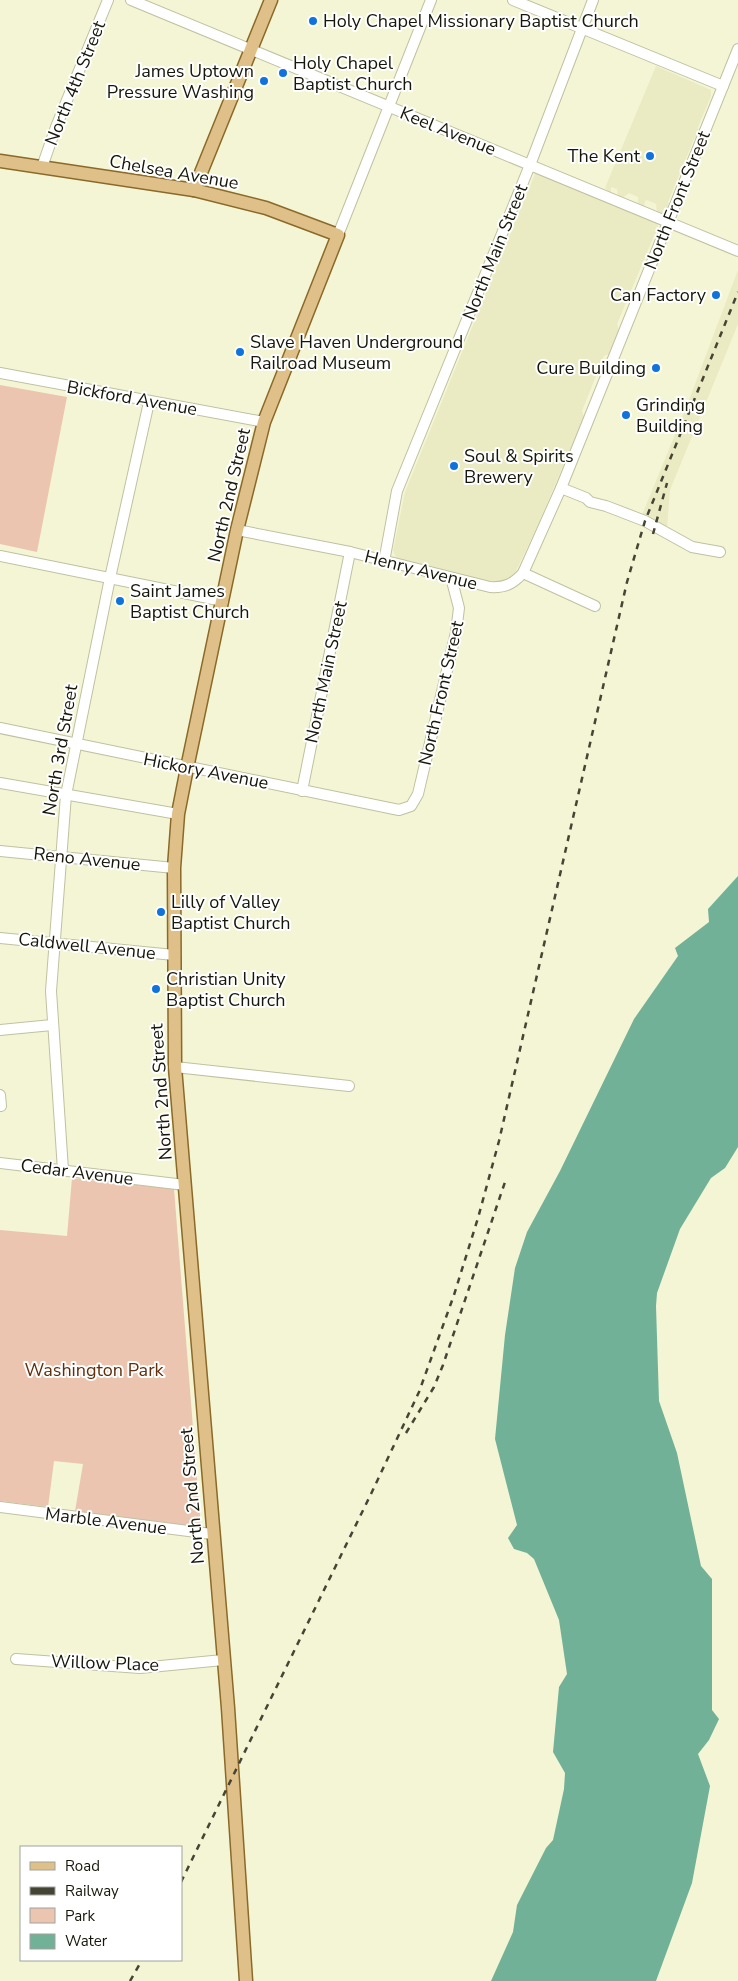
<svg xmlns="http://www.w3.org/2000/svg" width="738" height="1981" font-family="'Nunito Sans',sans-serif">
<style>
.built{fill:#eaebc2}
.green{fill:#ebc5b0}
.water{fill:#70b197}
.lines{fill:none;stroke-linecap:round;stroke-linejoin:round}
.minor-casing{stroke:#c0c1a1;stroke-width:12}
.major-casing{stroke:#8a6929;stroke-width:15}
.minor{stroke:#fff;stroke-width:10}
.major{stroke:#dfc089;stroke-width:12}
.rail{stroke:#454535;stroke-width:2.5;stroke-dasharray:6 6;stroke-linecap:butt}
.poi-dot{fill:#1073db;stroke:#fff;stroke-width:2}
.labels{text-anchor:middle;stroke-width:4;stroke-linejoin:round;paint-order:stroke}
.poi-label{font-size:18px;fill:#16160a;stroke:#fff;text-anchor:start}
.street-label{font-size:18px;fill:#16160a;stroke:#fff}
.park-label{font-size:18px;fill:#602d0d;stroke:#fff}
</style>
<rect width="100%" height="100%" fill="#f4f5d4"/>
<g class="built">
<polygon points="656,66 711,90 711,96 698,127 699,135 694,139 668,202 670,205 666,214 663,215 657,213 656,204 647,200 645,201 644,207 641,206 638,204 638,197 629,193 622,198 618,196 617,189 611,187 611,194 605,188"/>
<polygon points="537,173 657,223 659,231 654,236 617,324 619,330 609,354 604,356 582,411 584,417 537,527 514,575 508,580 495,584 397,559 393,551 405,492 506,244 535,174"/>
<polygon points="738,270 738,324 670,490 667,529 642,515 686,408"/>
</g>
<g class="green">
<polygon points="0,385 67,397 37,552 0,544"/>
<polygon points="72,1178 174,1189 201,1528 75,1511 83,1464 54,1461 48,1507 0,1501 0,1230 67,1236"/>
</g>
<polygon class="water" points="738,876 738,1147 725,1168 711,1178 680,1229 657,1293 656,1306 659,1401 677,1453 701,1566 712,1579 712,1710 719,1719 709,1740 698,1754 710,1786 692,1883 656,1981 491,1981 513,1932 517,1905 546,1848 553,1840 564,1789 565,1773 553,1752 559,1687 567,1674 559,1620 534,1559 527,1553 514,1549 508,1538 517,1525 495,1439 505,1335 515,1268 527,1232 560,1171 634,1019 678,956 675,948 709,922 708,909"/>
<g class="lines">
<defs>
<g id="minor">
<polyline points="131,0 738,251"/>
<polyline points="513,0 723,86"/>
<polyline points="42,167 56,127 108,0"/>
<polyline points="338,235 431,0"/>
<polyline points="0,373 264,422"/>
<polyline points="561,488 586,498 590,502 606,506 645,521 692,547 720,552"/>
<path d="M237,530L350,552L490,587C505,588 513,584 523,573L561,488L738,49"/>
<polyline points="0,556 223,601"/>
<polyline points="384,562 397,491 530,165 593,0"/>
<polyline points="523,573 595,606"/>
<polyline points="0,728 399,810 411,806 418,794 456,632 459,608 453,585 453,578"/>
<polyline points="0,783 178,814"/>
<polyline points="302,791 350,552"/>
<polyline points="0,851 174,868"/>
<polyline points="0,938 174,955"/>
<polyline points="0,1030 52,1025"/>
<polyline points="175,1067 349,1086"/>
<polyline points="0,1095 1,1106"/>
<polyline points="0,1163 185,1185"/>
<polyline points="63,1170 51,991 66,795 110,578 149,402"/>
<polyline points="0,1507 212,1534"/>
<polyline points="16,1659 140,1668 223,1660"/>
</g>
<g id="major">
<polyline points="0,161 194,190 266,208 338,235 264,422 237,530 187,768 178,814 174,868 175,1067 228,1708 246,1981"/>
<polyline points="194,190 271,0"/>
</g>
</defs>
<use href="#minor" class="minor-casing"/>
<use href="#major" class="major-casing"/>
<use href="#minor" class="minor"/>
<use href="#major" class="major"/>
<g class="rail">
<polyline points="653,534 667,483"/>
<polyline points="406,1433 434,1387 443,1365 505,1182"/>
<polyline points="181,1882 371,1494 419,1392 454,1295 478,1218 499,1141 627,582 645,521 738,292"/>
<polyline points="130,1981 142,1960"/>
</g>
</g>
<g class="poi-dot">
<circle cx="313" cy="21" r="5"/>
<circle cx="283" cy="73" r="5"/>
<circle cx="264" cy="81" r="5"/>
<circle cx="650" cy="156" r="5"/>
<circle cx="716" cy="295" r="5"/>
<circle cx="240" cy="352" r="5"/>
<circle cx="656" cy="368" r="5"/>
<circle cx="626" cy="415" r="5"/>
<circle cx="454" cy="466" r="5"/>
<circle cx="120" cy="601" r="5"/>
<circle cx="161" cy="912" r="5"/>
<circle cx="156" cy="989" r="5"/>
</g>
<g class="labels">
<g class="poi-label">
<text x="323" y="27">Holy Chapel Missionary Baptist Church</text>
<text x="293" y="69">Holy Chapel<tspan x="293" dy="21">Baptist Church</tspan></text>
<text x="254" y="77" text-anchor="end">James Uptown<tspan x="254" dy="21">Pressure Washing</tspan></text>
<text x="640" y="162" text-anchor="end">The Kent</text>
<text x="706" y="301" text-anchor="end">Can Factory</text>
<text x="250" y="348">Slave Haven Underground<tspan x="250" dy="21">Railroad Museum</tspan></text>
<text x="646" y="374" text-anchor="end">Cure Building</text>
<text x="636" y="411">Grinding<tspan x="636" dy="21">Building</tspan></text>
<text x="464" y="462">Soul &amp; Spirits<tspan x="464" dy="21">Brewery</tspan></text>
<text x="130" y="597">Saint James<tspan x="130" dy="21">Baptist Church</tspan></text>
<text x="171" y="908">Lilly of Valley<tspan x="171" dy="21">Baptist Church</tspan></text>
<text x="166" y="985">Christian Unity<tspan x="166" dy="21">Baptist Church</tspan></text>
</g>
<g class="street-label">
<text transform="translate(75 83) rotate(-68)" y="6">North 4th Street</text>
<text transform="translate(448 131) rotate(22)" y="6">Keel Avenue</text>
<text transform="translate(174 172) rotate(10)" y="6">Chelsea Avenue</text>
<text transform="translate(677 200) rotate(-68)" y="6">North Front Street</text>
<text transform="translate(495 252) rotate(-68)" y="6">North Main Street</text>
<text transform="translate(132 398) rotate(10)" y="6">Bickford Avenue</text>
<text transform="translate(229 495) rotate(-77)" y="6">North 2nd Street</text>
<text transform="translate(421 570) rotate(14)" y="6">Henry Avenue</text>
<text transform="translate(326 672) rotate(-78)" y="6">North Main Street</text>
<text transform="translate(441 693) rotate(-77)" y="6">North Front Street</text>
<text transform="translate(60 750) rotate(-80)" y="6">North 3rd Street</text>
<text transform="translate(206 771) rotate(11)" y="6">Hickory Avenue</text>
<text transform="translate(87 859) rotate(6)" y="6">Reno Avenue</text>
<text transform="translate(87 946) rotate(6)" y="6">Caldwell Avenue</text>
<text transform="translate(161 1092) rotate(-94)" y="6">North 2nd Street</text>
<text transform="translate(77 1172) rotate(7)" y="6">Cedar Avenue</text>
<text transform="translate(192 1496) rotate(-95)" y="6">North 2nd Street</text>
<text transform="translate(106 1521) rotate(7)" y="6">Marble Avenue</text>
<text transform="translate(105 1663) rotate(2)" y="6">Willow Place</text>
</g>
<g class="park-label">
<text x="94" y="1376">Washington Park</text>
</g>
</g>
<rect x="20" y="1846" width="162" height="115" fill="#ffffff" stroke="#a2a29d"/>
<rect x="30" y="1862" width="25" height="8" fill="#dfc089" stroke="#a2a29d"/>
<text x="65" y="1871" font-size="15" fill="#16160a">Road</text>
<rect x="30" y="1887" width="25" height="8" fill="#454535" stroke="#a2a29d"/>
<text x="65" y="1896" font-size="15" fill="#16160a">Railway</text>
<rect x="30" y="1908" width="25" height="15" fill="#ebc5b0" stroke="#a2a29d"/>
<text x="65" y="1921" font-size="15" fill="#16160a">Park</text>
<rect x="30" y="1934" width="25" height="15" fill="#70b197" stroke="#a2a29d"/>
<text x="65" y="1946" font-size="15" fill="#16160a">Water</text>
</svg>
